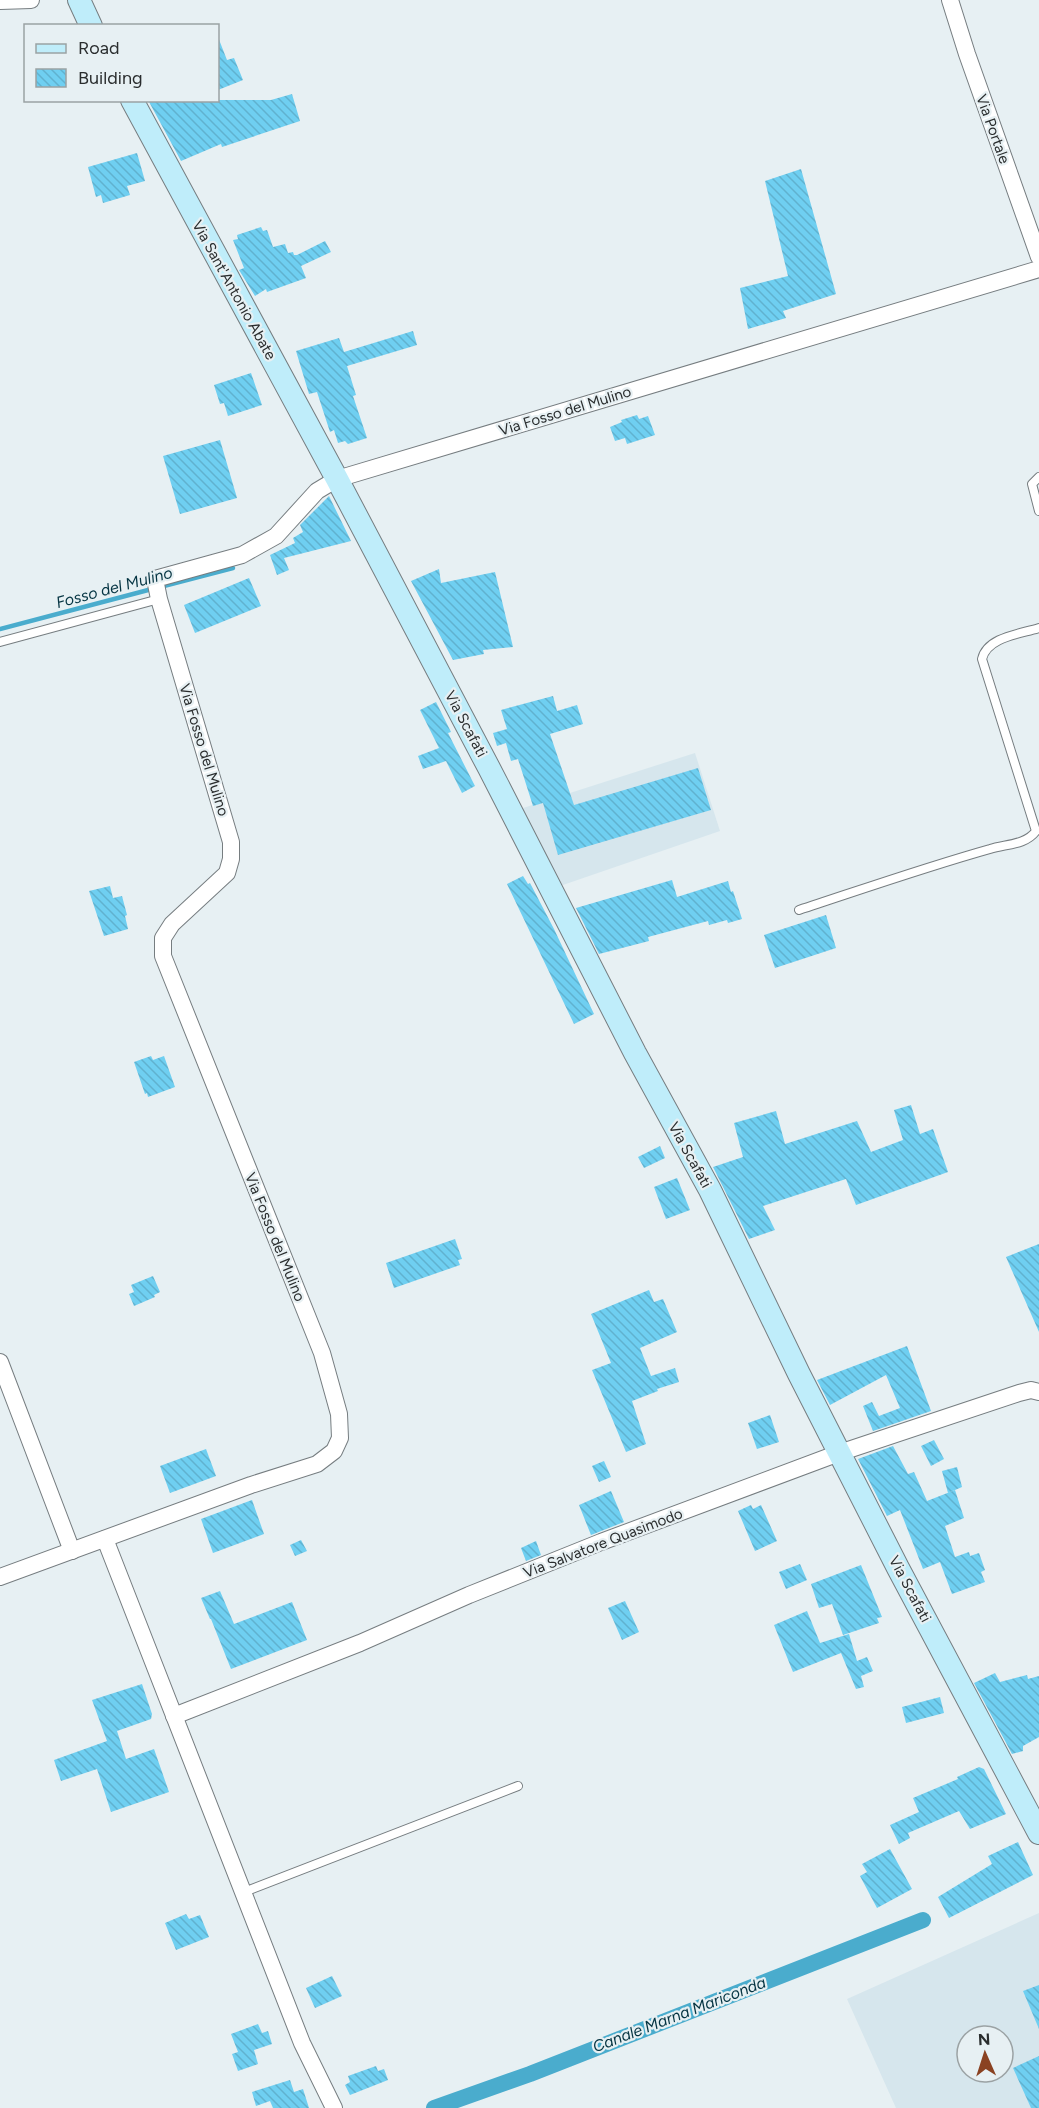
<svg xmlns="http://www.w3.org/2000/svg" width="1039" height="2108" font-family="Figtree,sans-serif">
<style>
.built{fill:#d6e6ed;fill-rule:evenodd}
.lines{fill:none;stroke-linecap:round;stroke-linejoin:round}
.stream{stroke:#4aaccd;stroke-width:4.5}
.canal{stroke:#4aaccd;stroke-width:16}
.building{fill:url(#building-back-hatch)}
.lane-casing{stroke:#767d80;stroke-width:10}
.street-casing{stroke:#767d80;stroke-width:18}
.secondary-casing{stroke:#767d80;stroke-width:24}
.lane{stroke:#fff;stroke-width:8}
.street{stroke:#fff;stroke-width:16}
.secondary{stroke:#bfedfa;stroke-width:22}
.labels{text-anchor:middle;stroke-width:4.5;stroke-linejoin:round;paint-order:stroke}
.street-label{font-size:15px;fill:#2a2d2e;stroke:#e7f0f3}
.water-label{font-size:16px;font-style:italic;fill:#053442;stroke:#e7f0f3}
</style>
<defs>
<pattern id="building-back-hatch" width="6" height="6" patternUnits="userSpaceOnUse" patternTransform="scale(1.5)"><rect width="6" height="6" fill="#6fcff1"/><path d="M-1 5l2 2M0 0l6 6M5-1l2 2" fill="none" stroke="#60b2cf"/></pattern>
</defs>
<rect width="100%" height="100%" fill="#e7f0f3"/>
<g class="built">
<polygon points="695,753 720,831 560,886 520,809"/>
<path d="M1039,1913V2108H896L847,1999ZM967,2036H1003V2072H967Z"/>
</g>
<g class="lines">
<g class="stream">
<polyline points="160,587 233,568"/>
<polyline points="0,629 152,589"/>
</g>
<polyline class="canal" points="434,2108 530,2074 923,1920"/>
</g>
<g class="building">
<polygon points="218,37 227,60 234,58 243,80 218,90"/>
<polygon points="292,94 300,121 222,147 221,144 181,161 148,100 271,100"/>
<polygon points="137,153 145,181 127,186 130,195 103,203 101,195 96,197 88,167"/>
<polygon points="801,169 836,294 783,311 786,318 748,329 740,288 788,276 765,181"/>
<polygon points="261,227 263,231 267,230 273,247 285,244 288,253 293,252 294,255 297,255 325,241 331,252 301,266 306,278 267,292 266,289 255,296 239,270 244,268 233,240 238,239 237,235"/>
<polygon points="413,331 417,345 347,366 356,395 353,396 367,438 348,444 345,441 338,443 334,430 330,432 317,392 309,394 296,351 339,338 344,352"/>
<polygon points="251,373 262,405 228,416 224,403 220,404 214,385"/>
<polygon points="637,415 639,419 648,416 655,435 627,444 625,438 615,441 610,427 622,422 621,420"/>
<polygon points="220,440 237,498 180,514 163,456"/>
<polygon points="329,496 351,541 284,558 289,570 277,575 270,555 295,543 293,538 303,532 300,525"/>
<polygon points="439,569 441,583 495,572 513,647 483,650 484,654 453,660 411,581"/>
<polygon points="249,578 261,606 195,633 184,605"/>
<polygon points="553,696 557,711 577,705 583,724 550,734 574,805 698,768 711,810 558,855 543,803 533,806 518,759 511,761 506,743 497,746 493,733 507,729 501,710"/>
<polygon points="436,702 451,732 448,733 475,786 462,793 446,761 423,769 418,756 439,748 420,710"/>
<polygon points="523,876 528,884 530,883 554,929 594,1014 574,1024 507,884"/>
<polygon points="672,880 677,897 728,881 731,892 733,891 742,919 728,923 727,920 709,925 708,921 648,937 649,941 599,954 576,908"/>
<polygon points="110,886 113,898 122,896 127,915 125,916 128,929 104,936 89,891"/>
<polygon points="826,915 836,948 775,968 764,935"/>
<polygon points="151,1056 153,1060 164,1056 175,1087 148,1097 147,1093 145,1094 134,1062"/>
<polygon points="911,1105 920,1134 933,1129 948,1172 856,1205 846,1179 763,1206 775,1230 749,1239 713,1167 743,1157 734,1123 776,1111 785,1144 857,1121 871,1152 903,1140 894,1110"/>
<polygon points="660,1146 665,1158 644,1168 638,1157"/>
<polygon points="677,1178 690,1210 666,1219 654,1187"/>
<polygon points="455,1239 462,1259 458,1260 460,1265 394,1288 386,1263"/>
<polygon points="1039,1244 1039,1332 1006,1257"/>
<polygon points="153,1276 160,1292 154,1295 155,1297 134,1306 129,1294 134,1292 131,1285"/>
<polygon points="649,1290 654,1302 663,1299 677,1332 640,1348 651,1376 675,1368 679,1382 657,1389 658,1391 632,1401 646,1444 626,1452 592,1370 611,1363 591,1314"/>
<polygon points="907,1346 931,1411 873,1431 863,1406 872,1402 879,1416 900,1408 886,1375 830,1405 817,1380"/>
<polygon points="770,1415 779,1442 757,1449 748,1423"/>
<polygon points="934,1440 944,1459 931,1466 921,1446"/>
<polygon points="893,1446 908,1474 914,1472 927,1501 955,1490 964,1518 945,1526 955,1557 969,1552 970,1556 979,1553 985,1570 981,1572 985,1582 952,1594 940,1562 923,1569 900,1510 887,1516 858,1459"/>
<polygon points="206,1449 216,1476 170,1493 160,1466"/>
<polygon points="604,1461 611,1477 599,1482 592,1466"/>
<polygon points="957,1467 962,1487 948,1493 942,1471"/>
<polygon points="611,1491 624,1522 591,1535 579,1505"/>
<polygon points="252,1500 264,1534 213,1553 201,1519"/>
<polygon points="751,1505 753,1509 761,1505 777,1541 755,1551 738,1511"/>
<polygon points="301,1540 307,1551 295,1556 290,1545"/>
<polygon points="536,1541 541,1555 526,1561 521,1548"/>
<polygon points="800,1564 807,1580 786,1589 779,1572"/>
<polygon points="861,1565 882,1617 877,1618 879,1623 843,1635 832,1604 819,1608 811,1584"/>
<polygon points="220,1591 234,1624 292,1602 307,1640 231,1669 211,1619 210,1619 201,1598"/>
<polygon points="625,1601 639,1632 622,1640 608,1608"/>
<polygon points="807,1611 820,1643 849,1634 857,1661 867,1657 873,1671 861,1676 864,1687 856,1689 841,1653 793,1672 774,1625"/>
<polygon points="995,1673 1000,1682 1027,1675 1028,1679 1039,1676 1039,1737 1023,1746 1023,1751 1012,1754 974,1683"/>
<polygon points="142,1684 152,1714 151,1719 117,1731 126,1759 154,1749 169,1792 111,1812 97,1769 61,1781 54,1760 107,1741 92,1700"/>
<polygon points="940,1697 944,1713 906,1723 902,1707"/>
<polygon points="979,1767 984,1769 1006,1814 970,1829 959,1811 908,1833 910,1838 899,1844 890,1825 919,1812 913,1798 958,1779 957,1777"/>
<polygon points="1018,1842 1033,1875 949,1918 938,1897 992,1864 988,1856"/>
<polygon points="890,1849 912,1889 877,1908 860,1876 867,1872 862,1864"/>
<polygon points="186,1914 189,1919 200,1915 209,1937 176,1950 165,1923"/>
<polygon points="332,1976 342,1996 315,2008 306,1988"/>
<polygon points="1039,1985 1039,2029 1023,1991"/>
<polygon points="258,2024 262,2033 268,2031 272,2044 254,2050 258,2064 238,2071 232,2054 238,2052 231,2034"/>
<polygon points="1039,2056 1039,2108 1031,2108 1013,2068"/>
<polygon points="376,2066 378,2071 384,2069 388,2080 350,2095 345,2085 350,2082 348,2076"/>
<polygon points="290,2080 294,2092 303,2089 309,2108 273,2108 270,2101 256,2106 252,2092"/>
</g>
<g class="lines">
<defs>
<g id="lane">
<polyline points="1039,477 1032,484 1039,511"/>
<polyline points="0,642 159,599"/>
<path d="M799,910C863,889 926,867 990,849C1006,844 1026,845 1036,831L982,659C987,637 1020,634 1039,628"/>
<polyline points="244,1892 518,1786"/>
</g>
<g id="street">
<polyline points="950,0 967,54 1039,257"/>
<polyline points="0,1 31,0"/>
<polyline points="0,1362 72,1551"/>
<polyline points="105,1539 302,2043 334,2108"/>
<polyline points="0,1577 251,1485 317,1464 334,1451 340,1438 339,1414 322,1353 163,956 163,938 172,924 227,873 231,859 231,842 159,599 155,579 242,555 276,536 317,491 337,479 1039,269"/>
<polyline points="174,1716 360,1643 469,1595 601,1542 839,1453 1019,1393 1031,1390 1039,1392"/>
</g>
<g id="secondary">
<polyline points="79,0 91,26"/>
<polyline points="132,100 337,479 489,768 635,1053 710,1190 799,1374 898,1568 1039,1833"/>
</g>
</defs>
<use href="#lane" class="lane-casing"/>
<use href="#street" class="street-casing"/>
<use href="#secondary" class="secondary-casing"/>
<use href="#lane" class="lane"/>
<use href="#street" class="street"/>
<use href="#secondary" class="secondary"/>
</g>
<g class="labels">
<g class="street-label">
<text transform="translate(993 129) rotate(70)" y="5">Via Portale</text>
<text transform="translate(234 290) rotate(61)" y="5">Via Sant'Antonio Abate</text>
<text transform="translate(565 411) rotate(-17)" y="5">Via Fosso del Mulino</text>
<text transform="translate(466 724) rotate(62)" y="5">Via Scafati</text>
<text transform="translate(204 750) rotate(73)" y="5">Via Fosso del Mulino</text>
<text transform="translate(690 1155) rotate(61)" y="5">Via Scafati</text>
<text transform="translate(275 1237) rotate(68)" y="5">Via Fosso del Mulino</text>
<text transform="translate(603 1543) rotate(-21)" y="5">Via Salvatore Quasimodo</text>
<text transform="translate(910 1589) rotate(62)" y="5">Via Scafati</text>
</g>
<g class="water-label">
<text transform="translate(114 587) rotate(-15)" y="6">Fosso del Mulino</text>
<text transform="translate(679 2014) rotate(-21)" y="6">Canale Marna Mariconda</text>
</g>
</g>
<rect x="24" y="24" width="195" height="78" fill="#e7f0f3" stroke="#9ba2a4" stroke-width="1.5"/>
<rect x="36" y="44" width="30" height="9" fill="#bfedfa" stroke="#9ba2a4" stroke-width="1.5"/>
<text x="78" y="54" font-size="18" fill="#2a2d2e">Road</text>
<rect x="36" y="69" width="30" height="18" fill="url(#building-back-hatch)" stroke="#9ba2a4" stroke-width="1.5"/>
<text x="78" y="84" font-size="18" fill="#2a2d2e">Building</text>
<g transform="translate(985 2054) rotate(357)"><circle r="28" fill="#e7f0f3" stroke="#9ba2a4" stroke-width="1.5"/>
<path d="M0-4.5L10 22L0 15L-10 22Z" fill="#8a4222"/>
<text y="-9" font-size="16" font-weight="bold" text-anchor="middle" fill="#2a2d2e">N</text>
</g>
</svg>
